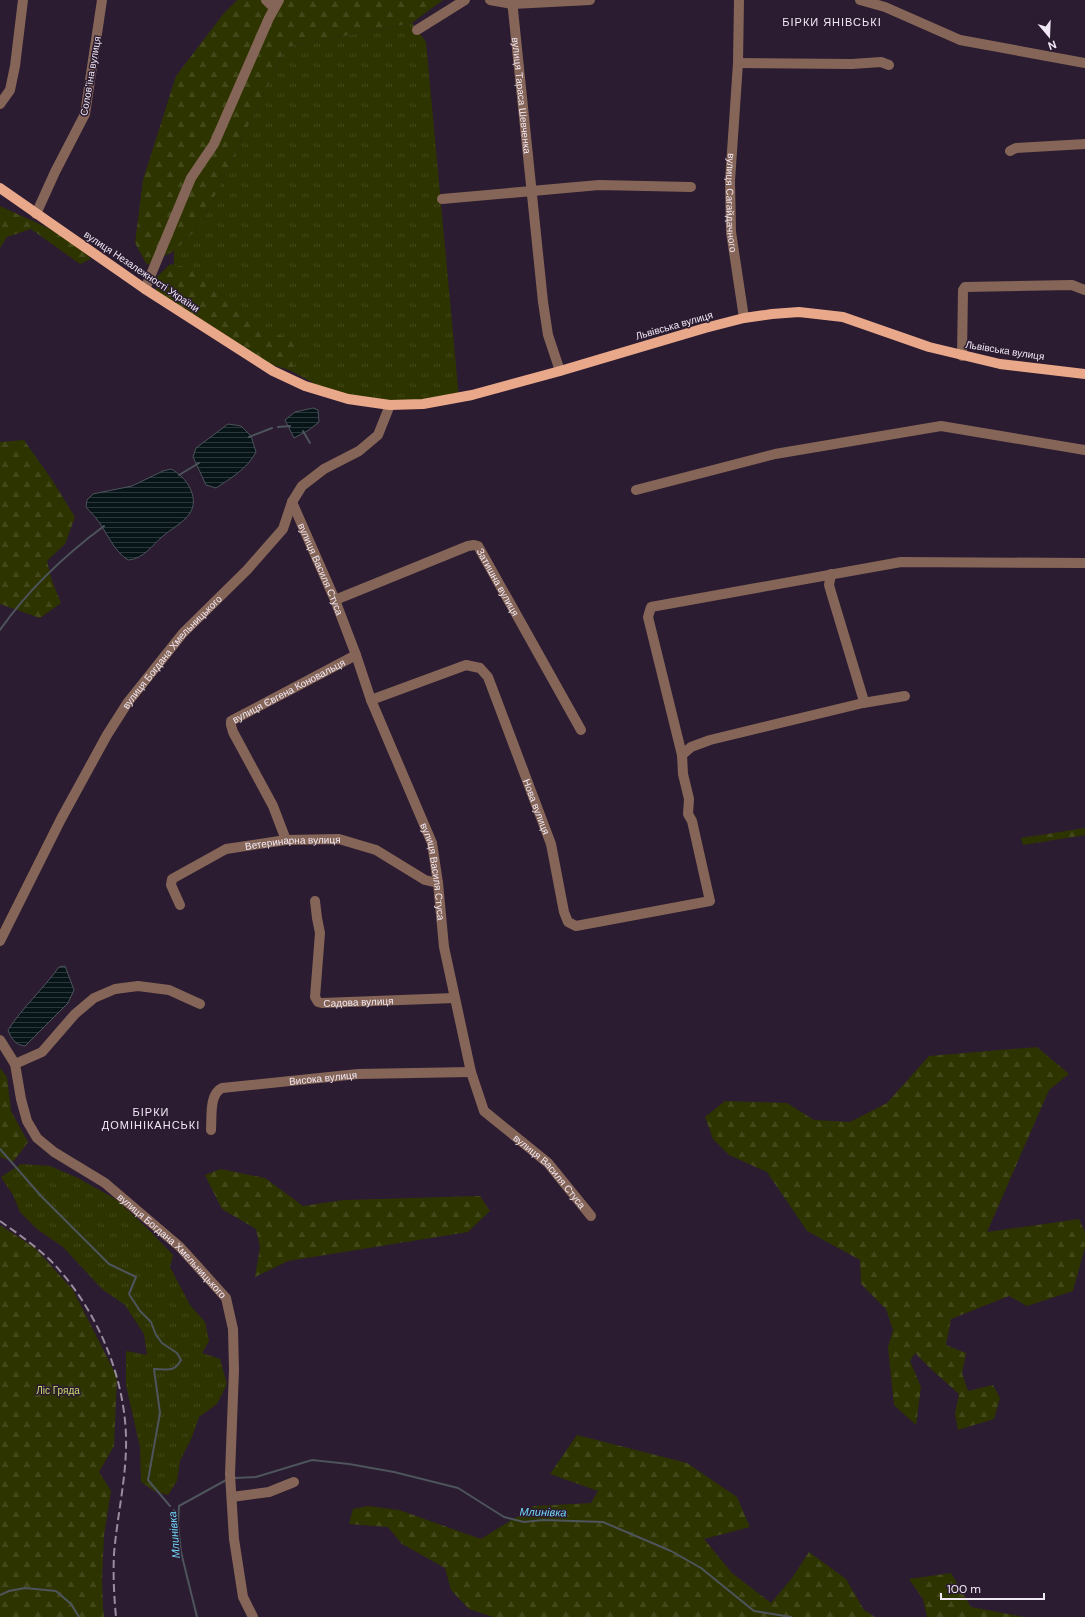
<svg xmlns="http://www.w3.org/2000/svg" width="1085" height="1617" font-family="'DM Sans',sans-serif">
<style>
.grass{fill:url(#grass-tufts)}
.forest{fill:url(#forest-firs)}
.water{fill:url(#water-rules);stroke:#4d545b}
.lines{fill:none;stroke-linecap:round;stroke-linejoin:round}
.stream{stroke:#4d545b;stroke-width:2}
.minor{stroke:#856557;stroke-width:10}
.major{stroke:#eaa88a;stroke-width:10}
.rail{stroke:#998d9e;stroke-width:2;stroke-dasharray:8 4;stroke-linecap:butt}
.labels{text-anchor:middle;stroke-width:3;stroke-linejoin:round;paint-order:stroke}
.street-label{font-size:10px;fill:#f1e8f5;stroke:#2b1c31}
.park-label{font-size:10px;fill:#ccdb6f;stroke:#2b1c31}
.neighbourhood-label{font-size:11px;letter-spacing:1px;fill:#f1e8f5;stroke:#2b1c31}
.water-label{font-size:11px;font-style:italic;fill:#70d8fa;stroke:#2b1c31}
</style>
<defs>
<pattern id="grass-tufts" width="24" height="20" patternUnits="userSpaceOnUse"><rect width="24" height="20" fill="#2e3400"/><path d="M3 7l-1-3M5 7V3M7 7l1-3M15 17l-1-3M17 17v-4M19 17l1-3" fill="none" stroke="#424819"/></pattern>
<pattern id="forest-firs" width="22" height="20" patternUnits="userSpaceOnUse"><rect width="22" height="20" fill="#2e3400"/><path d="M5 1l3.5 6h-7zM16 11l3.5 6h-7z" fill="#424819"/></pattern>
<pattern id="water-rules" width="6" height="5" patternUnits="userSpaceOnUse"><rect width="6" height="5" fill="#071519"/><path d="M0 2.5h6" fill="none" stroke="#2c373b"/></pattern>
</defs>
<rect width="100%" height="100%" fill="#2b1c31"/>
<g class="grass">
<polygon points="412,23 426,42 459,398 423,404 336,396 288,369 174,269 174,251 201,225 286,47"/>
<polygon points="21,1164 50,1166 78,1178 117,1200 151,1232 173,1255 170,1267 190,1305 205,1322 209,1341 202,1353 220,1359 227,1384 217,1404 199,1417 192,1437 180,1461 177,1481 168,1495 154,1491 141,1482 140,1447 126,1385 126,1351 147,1355 144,1334 125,1305 102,1289 63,1247 37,1229 20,1212 13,1195 1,1177"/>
</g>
<g class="forest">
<polygon points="237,0 443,0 412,23 286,47 201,225 174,251 147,265 135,243 143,180 176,76 224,13"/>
<path d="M0,206C29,220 70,234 91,259L80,264L31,229L7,237L0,248Z"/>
<polygon points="170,264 195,269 213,290 277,334 303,346 299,360 290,370 272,365 156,291 157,277"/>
<polygon points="24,440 52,480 75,517 65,544 47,561 52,581 61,603 40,618 0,604 0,442"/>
<polygon points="1085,828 1085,835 1023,845 1021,838"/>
<polygon points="1037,1047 1069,1074 1049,1090 987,1232 1079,1219 1085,1232 1085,1247 1073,1291 1027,1306 1009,1296 951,1319 946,1345 966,1353 962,1373 968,1391 993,1385 1000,1398 994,1419 958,1430 955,1414 959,1394 931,1369 915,1353 910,1361 921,1387 916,1425 894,1405 888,1347 893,1330 886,1309 861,1284 860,1260 807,1231 767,1172 729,1155 713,1139 705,1117 725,1101 787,1103 814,1120 850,1122 887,1103 929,1056"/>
<polygon points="0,1068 7,1077 11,1111 28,1142 13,1162 0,1157"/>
<polygon points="221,1169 265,1178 303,1206 344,1200 480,1196 490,1211 468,1232 288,1261 255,1277 260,1247 256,1229 222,1209 205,1175"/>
<polygon points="0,1225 35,1248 73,1290 117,1377 114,1446 99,1472 111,1491 104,1535 102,1579 103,1607 104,1617 0,1617"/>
<polygon points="577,1435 687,1463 737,1497 750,1527 704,1539 732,1573 771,1603 792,1578 809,1552 846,1579 864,1610 875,1617 493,1617 469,1609 451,1590 445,1568 402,1544 388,1527 349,1524 353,1509 368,1506 399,1510 481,1539 534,1506 591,1503 598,1491 550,1474"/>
<polygon points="951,1573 971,1607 1025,1617 927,1617 923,1599 909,1579"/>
</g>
<g class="water">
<polygon points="313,408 318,410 319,422 309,430 294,438 285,420 295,412"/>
<path d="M228,424L241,426L251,436L256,452C247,469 231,478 216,488L206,485L193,457L196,448Z"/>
<path d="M171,469C179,473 186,480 190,488C202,514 180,522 163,536C152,545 144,559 128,560C114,551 108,535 99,522C95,516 90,512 86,507L87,500L93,494L132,486L163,471Z"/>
<path d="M65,966L74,990L68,1003L25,1046C15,1045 11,1038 8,1030C23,1007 43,989 59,967Z"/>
</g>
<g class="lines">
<g class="stream">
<polyline points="278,427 290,426"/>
<polyline points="303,431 310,443"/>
<polyline points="249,437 272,428"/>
<polyline points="179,475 199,463"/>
<path d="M0,630C28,590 65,555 104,526"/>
<path d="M0,1149L41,1196L109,1264L136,1277L129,1294L140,1311L151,1322L156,1335L162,1343L177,1353L181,1360C174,1373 167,1369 154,1369L160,1413L148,1480L170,1506"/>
<polyline points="235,1478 256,1477 312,1460 349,1464 394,1472 458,1488 504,1517 524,1522 543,1520 603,1522 671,1551 701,1568 754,1611 791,1617"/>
<polyline points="174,1510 178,1515"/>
<polyline points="0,1595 9,1591 25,1588 56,1591 71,1604 79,1617"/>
<polyline points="197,1617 181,1552 178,1524 179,1506 228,1479"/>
</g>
<g class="minor">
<polyline points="266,0 274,8"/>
<polyline points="490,0 512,4 590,0"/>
<path id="s1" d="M512,0L543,302L548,335L560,371"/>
<path id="s2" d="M739,0L738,63L730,181L731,232L744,318"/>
<polyline points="860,0 885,7 960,40 1085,63"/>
<polyline points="417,30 465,0"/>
<polyline points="738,63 852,64 881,62 889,65"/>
<polyline points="0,104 10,90 15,66 23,0"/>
<polyline points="1010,151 1016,148 1085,144"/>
<polyline points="442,199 599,185 691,187"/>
<polyline points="36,214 55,172 85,114 102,0"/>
<polyline points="145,289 191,178 214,144 269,18 279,0"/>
<polyline points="962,356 963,290 965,287 1072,285 1085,290"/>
<polyline points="636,490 775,454 941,426 1085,450"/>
<path id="s3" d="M292,502L335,600L356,655L371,700L432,843L438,883L444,947L471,1072L484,1111L548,1163L591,1216"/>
<polyline points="831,574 829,585 831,592 863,698 863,703"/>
<path id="s4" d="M335,600L468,546L474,545L478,546L581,730"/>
<path id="s5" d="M371,700L466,665L480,668L488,677L551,844L564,912L568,922L576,926L710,901L692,821L688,814L689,799L683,774L682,755L648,617L651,607L901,562L1085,563"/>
<polyline points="682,755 691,747 710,740 863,703 905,696"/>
<path id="s6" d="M286,840L273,806L233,732L231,725V721L356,655"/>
<path id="s7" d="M315,901L317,918L320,933L315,997L318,1002L322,1003L454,998"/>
<path id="s8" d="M180,905L171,885L172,879L226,849L286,840L339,839L376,850L425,880L438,883"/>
<path id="s9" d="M0,941L61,819L107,735L128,702L183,633L247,570L283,529L292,502L302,486L324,469L359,451L378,435L390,405"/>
<path id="s10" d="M0,1040L15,1064L21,1099L27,1121L37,1138L54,1152L105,1183L180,1247L226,1298L233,1329L234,1370L230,1474L234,1539L243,1597L253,1617"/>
<polyline points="15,1064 42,1052 75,1014 94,998 115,989 138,986 169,990 200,1004"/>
<path id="s11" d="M211,1130C212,1117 209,1094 222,1088L358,1074L471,1072"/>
<polyline points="232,1497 269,1492 294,1482"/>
</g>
<polyline class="major" points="0,188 145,289 273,371 305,386 348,399 390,405 423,404 472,395 560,371 705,328 744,318 772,314 799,312 843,317 929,347 1000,364 1085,374"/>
<path class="rail" d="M0,1221C18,1234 36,1246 52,1262C98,1310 128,1382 126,1449C125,1484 117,1518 114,1554C113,1575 114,1596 116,1617"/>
</g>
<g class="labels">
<g class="street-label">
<text transform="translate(90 76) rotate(-80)" y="4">Соловʼїна вулиця</text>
<text dy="4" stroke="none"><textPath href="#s1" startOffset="96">вулиця Тараса Шевченка</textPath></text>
<text dy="4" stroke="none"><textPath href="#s2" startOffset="203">вулиця Сагайдачного</textPath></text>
<text transform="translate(142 271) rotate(34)" y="4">вулиця Незалежності України</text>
<text transform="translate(674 325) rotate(-16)" y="4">Львівська вулиця</text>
<text transform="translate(1005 350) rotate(9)" y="4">Львівська вулиця</text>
<text dy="4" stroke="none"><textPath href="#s3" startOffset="73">вулиця Василя Стуса</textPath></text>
<text dy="4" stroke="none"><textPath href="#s4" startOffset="195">Затишна вулиця</textPath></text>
<text dy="4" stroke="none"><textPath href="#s9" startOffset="338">вулиця Богдана Хмельницького</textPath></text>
<text dy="4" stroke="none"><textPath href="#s6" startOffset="197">вулиця Євгена Коновальця</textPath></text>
<text dy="4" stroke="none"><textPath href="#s5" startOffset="266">Нова вулиця</textPath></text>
<text dy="4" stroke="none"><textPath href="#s8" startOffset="157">Ветеринарна вулиця</textPath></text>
<text dy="4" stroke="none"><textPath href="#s3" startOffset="397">вулиця Василя Стуса</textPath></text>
<text dy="4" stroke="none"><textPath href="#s7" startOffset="143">Садова вулиця</textPath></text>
<text dy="4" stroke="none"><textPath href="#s11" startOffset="147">Висока вулиця</textPath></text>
<text dy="4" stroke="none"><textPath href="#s3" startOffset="732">вулиця Василя Стуса</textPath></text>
<text dy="4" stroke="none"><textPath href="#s10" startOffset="280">вулиця Богдана Хмельницького</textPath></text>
</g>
<g class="park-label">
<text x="58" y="1394">Ліс Гряда</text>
</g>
<g class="neighbourhood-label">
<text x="832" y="26">БІРКИ ЯНІВСЬКІ</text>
<text x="151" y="1116">БІРКИ<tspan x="151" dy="13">ДОМІНІКАНСЬКІ</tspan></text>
</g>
<g class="water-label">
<text transform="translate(543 1512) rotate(1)" y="4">Млинівка</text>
<text transform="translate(174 1535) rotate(-95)" y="4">Млинівка</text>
</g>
</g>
<g transform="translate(1049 36) rotate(161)" stroke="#2b1c31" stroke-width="3" paint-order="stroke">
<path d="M0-3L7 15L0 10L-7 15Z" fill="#f1e8f5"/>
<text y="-6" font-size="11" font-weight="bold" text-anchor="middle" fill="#f1e8f5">N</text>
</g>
<path d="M941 1593v6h103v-6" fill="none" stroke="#f1e8f5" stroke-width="2"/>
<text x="947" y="1593" font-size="12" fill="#f1e8f5" stroke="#2b1c31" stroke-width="3" paint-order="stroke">100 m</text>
</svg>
